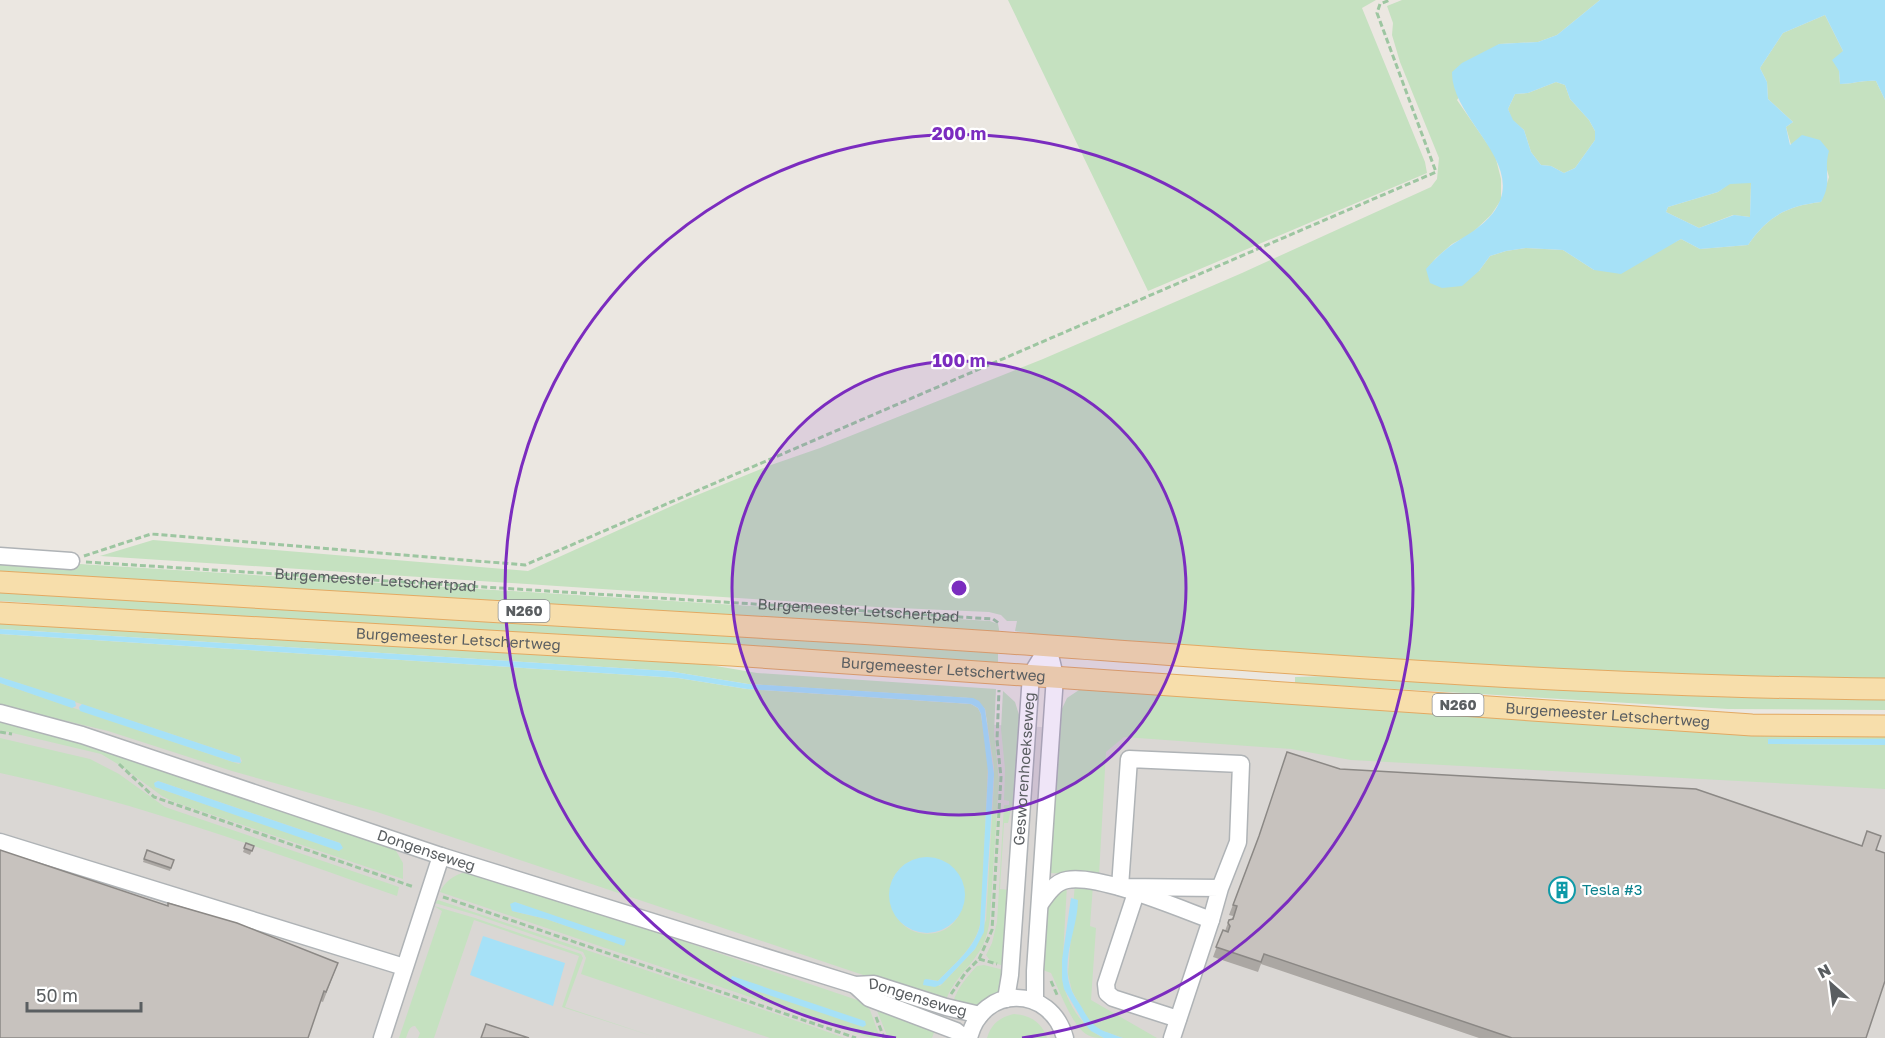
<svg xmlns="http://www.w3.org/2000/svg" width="1885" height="1038" font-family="'Golos Text',sans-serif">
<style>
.industrial{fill:#dad7d4}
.green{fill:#c5e1c0;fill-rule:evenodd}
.water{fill:#a6e1f7;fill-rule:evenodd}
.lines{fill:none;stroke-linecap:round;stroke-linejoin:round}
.minor-casing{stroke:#afb3b6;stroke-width:19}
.major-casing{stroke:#e3a962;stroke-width:23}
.path{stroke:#9dc6a1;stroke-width:3;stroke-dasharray:6 3;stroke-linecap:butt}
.minor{stroke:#fff;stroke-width:16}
.major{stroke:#f7deab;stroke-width:21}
.wall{fill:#aba7a3}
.building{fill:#c7c2be;stroke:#8b8885;stroke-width:1.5}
.ring{fill:none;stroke:#7b2cbf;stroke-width:3}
.labels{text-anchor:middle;stroke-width:4.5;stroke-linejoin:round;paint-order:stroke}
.shield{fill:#fff;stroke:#8c8e90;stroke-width:1.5}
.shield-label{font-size:14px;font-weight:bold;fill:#5a5e61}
.street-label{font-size:15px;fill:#5a5e61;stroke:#fff}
.culture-label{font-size:15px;fill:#0d838f;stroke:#fff;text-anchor:start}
.centre{fill:#7b2cbf;stroke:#fff;stroke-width:3}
.ring-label{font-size:18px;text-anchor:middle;font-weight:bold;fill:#7b2cbf;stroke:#fff;stroke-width:4.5;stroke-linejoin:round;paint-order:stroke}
</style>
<rect width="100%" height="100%" fill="#ebe7e1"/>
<polygon class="industrial" points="0,676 1122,731 1885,777 1885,1038 0,1038"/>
<g class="green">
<polygon points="1008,0 1376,0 1362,8 1425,162 1427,173 1148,291"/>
<path d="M1402,0H1600L1557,35L1538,42L1499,44L1457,100L1495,155L1501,179V200L1491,215L1471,234L1452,244L1436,258L1427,269L1479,271L1490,256L1506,251L1526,248L1563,250L1594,270L1663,248L1681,239L1700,249L1748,245C1768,216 1787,206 1821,202L1829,177L1825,163L1791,145L1786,127L1793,122L1768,99L1767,82L1760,68L1783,33L1825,15L1843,51L1839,71L1840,84C1853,84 1863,80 1876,81L1885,100V682L1675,677L1030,637V633L1015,631L1017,621H1007L1001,615L989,612L876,607L100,556L153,540L528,571L685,500L771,465L820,448L1043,359L1242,273L1431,187L1437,179L1439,158L1400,62L1392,35L1393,23L1387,6Z"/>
<polygon points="1556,82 1565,85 1570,99 1589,120 1595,131 1595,140 1575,168 1564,173 1551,166 1541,165 1531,152 1524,130 1512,120 1508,109 1515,94 1528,93"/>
<polygon points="1730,183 1751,183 1750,217 1733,215 1699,228 1666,212 1668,207 1718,192"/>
<polygon points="0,559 990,621 998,624 1000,635 0,572"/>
<polygon points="0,589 972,650 998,653 998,664 0,601"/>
<path d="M0,618L687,661L757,673L996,689L994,733L999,780L990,918C989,927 987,936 983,945C973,965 954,978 946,1000L881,981L377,812L232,771L108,731L0,705V683L233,762L239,764L242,761L240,757L0,677V634L678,678L747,689L971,704L978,708L981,714L988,765L981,919C978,945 956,962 938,981L927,979L940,986L975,949L986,920L994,781V767L985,709L970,698L748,684L668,671L0,629ZM921,858C974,854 976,925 935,933C887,942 870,868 921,858Z"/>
<path d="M1363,675C1537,686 1711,701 1885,699V710L1728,709L1295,683V677Z"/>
<polygon points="1082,688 1885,728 1885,739 1768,739 1768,744 1885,745 1885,789 1351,760 1291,749 1124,737 1106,752 1099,875 1049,873 1060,713 1067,698"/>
<polygon points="1003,691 1015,702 1020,718 1017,783 1008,823 1004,823 1000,889 1010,890 1004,966 991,962 986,955 992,943 997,922 1004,805 1009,805 1009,801 1004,800 1005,769 1001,729"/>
<path d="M0,721L83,741L395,849L403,863V879L174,802L162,796L121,766L101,754L0,730ZM158,781L340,843L339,850L155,787V782Z"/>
<path d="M0,738L90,759L119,774L165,807L399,887L397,896C266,850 136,802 0,773Z"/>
<path d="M466,872L482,873L863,1002L870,1010L880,1038H871L440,892C445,881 454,875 466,872ZM515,902L624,945L546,919L512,911Z"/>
<polygon points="1075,882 1093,885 1090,926 1096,928 1091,1000 1157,1038 1123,1038 1097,1029 1088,1019 1072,991 1068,974"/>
<path d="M1067,885L1062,974C1063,998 1082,1029 1104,1038C1098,1038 1092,1038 1086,1034C1071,1024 1059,989 1051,973L1040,969L1048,904Z"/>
<polygon points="438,900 791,1019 845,1038 770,1038 581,974 586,958 583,952 476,915 435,903"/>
<path d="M434,906L475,918L581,954L583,958L565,1007L658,1038L562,1007L579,956L474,920L434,1038H418L420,1033L415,1026C409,1026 408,1033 406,1038H399L442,911Z"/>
<path d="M984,965L1004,970V977L998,995L975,1006L953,1002C958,987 967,977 977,966Z"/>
<polygon points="876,1008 936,1027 932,1038 888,1038"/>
<path d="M1014,1014C1031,1015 1042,1023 1047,1038H987C991,1024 1000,1017 1014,1014Z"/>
</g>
<g class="water">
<path d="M1600,0H1885V100L1876,81C1863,80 1853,84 1840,84L1839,71L1832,60L1843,51L1825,15L1783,33L1760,68L1767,82L1768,99L1793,122L1786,127L1790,145L1802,135L1820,140L1829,151C1823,171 1833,181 1821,202C1787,206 1768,216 1748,245L1700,249L1681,239L1621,274L1594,270L1563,250L1526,248L1506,251L1490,256L1479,271L1462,286L1442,288L1430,283L1426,269C1434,260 1443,251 1453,244C1467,235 1482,227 1493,213C1530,164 1451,120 1452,72L1462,63L1499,44L1538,42L1557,35ZM1556,82L1565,85L1570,99L1589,120L1595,131V140L1575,168L1564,173L1551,166L1541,165L1531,152L1524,130L1513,120L1508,109L1515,94L1528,93ZM1751,183L1750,217L1734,215L1699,228L1666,212L1668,207L1718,192L1730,184Z"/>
<path d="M0,629L668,671L748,684L973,698L979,701L985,709L994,774L984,932L975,949L942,984L935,987L923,985L924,980L926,979L938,981C954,964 975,948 980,925L988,772L981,714L978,708L971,704L747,689L678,678L0,634Z"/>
<polygon points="0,677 75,701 76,706 72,708 0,683"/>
<polygon points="82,704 240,757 241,763 233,762 80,711 79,707"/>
<polygon points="1768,739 1885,739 1885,745 1768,744"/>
<polygon points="158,781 340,843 343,848 339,851 155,787 154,783"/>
<circle cx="927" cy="895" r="38"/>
<path d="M1071,898L1078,900C1078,927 1061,958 1070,986C1072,993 1077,1000 1081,1006C1094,1030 1098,1029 1123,1038H1104L1091,1031L1084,1023L1064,989L1062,979V960Z"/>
<polygon points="515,902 626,940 624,946 546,919 512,911 510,904"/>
<polygon points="483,936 565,963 553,1006 470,975"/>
<polygon points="732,976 865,1021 866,1025 863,1027 730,982"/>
</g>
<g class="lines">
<defs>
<g id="minor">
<polyline points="0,556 71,561"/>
<path id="s2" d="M0,713L82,735L441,856L855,985L874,984L946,1007L980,1015"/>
<polyline points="0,842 404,967"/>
<polyline points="1136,893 1106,984 1107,993 1113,998 1178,1019"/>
<path d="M1040,904C1047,894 1055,882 1067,880C1099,874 1178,908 1211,920L1172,1038"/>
<polyline points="1211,920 1220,888 1238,842 1241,764 1129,759 1120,887 1220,888"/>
<polyline points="855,985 869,998 956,1031 965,1038"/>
<path id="s3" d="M1006,999L1010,975L1031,675L1048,647"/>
<polyline points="1035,1001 1035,971 1055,676 1048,647"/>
<polyline points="382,1038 441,856"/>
<path d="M969,1038C982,984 1051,985 1065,1038"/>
</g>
<g id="major">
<path d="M0,582C332,600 663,620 994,642C1291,663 1588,687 1885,689"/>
<path id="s4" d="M0,613L731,655L1752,725L1885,726"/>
</g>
</defs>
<use href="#minor" class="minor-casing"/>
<use href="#major" class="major-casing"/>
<g class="path">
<polyline points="84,556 151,534 525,565 1436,172 1377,13 1380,4 1390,0"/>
<path id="s1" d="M86,562L993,619L1000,624"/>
<polyline points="0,732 12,734"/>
<polyline points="119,764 154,797 414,887"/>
<polyline points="443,897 856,1038"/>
<polyline points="979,959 997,964"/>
<polyline points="1051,981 1058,997"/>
<polyline points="951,994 966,972 979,959 992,930 1001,777 997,740 999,690"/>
<polyline points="876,1017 884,1038"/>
</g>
<use href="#minor" class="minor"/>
<use href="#major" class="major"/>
</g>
<g class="wall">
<polygon points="1340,769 1876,850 1866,1038 1479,1038 1261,964 1258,972 1213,957 1223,930 1225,931 1229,920 1232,919 1233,916 1229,915 1257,842"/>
<polygon points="246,843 254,846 250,855 243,852"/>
<polygon points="147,850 174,860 170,871 143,862"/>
<polygon points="338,963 323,1002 320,1001 0,1038"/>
</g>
<g class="building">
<polygon points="1287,752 1340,769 1696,789 1862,846 1867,831 1881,836 1876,850 1885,853 1885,981 1866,1038 1512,1038 1264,954 1261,962 1216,947 1223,930 1228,932 1230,926 1228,923 1229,920 1233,919 1237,906 1233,905 1259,836"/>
<polygon points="246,843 254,846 252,851 244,848"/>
<polygon points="0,850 168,906 168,903 237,923 338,963 326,992 324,991 308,1038 0,1038"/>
<polygon points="147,850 174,860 171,868 144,859"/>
<polygon points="486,1024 529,1038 481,1038"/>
</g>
<circle cx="959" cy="588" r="227" fill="#7b2cbf" fill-opacity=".12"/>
<g class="ring">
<circle cx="959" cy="588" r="227"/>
<path d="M896 1038A454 454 0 1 1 1022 1038"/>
</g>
<defs>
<symbol id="building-ring" viewBox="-11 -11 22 22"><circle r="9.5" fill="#fff" stroke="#0f9aa8" stroke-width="1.5"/><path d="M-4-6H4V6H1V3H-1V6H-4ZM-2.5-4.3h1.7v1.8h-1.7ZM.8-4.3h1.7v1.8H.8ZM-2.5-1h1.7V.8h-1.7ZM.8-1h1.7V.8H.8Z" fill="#0f9aa8"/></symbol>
</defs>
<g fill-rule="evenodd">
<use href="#building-ring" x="1547" y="875" width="30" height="30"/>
</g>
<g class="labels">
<g class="shield">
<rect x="498.5" y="600" width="51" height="22" rx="4.5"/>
<rect x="1432.5" y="694" width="51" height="22" rx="4.5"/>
</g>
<g class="shield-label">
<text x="524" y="616">N260</text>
<text x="1458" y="710">N260</text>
</g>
<g class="street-label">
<text dy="5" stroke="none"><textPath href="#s1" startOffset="290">Burgemeester Letschertpad</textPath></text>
<text dy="5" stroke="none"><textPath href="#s1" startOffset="774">Burgemeester Letschertpad</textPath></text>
<text dy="5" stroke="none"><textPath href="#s4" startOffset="459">Burgemeester Letschertweg</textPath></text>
<text dy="5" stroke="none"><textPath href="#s4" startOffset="945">Burgemeester Letschertweg</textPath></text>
<text dy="5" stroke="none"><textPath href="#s4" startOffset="1611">Burgemeester Letschertweg</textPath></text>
<text dy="5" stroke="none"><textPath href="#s3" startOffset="231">Gesworenhoekseweg</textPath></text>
<text dy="5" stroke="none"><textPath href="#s2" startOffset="448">Dongenseweg</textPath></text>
<text dy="5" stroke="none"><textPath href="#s2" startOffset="962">Dongenseweg</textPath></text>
</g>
<g class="culture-label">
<text x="1582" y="895">Tesla #3</text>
</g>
</g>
<circle cx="959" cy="588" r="9" class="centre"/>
<g class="ring-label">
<text x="959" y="140">200 m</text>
<text x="959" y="367">100 m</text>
</g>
<g transform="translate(1831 984) rotate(332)" stroke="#ffffff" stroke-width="4.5" paint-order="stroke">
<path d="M0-4.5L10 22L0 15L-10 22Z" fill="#5a5e61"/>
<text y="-9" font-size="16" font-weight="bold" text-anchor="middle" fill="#5a5e61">N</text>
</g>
<path d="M27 1002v9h114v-9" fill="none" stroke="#5a5e61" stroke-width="3"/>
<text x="36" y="1002" font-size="18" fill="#5a5e61" stroke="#ffffff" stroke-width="4.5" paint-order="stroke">50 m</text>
</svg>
